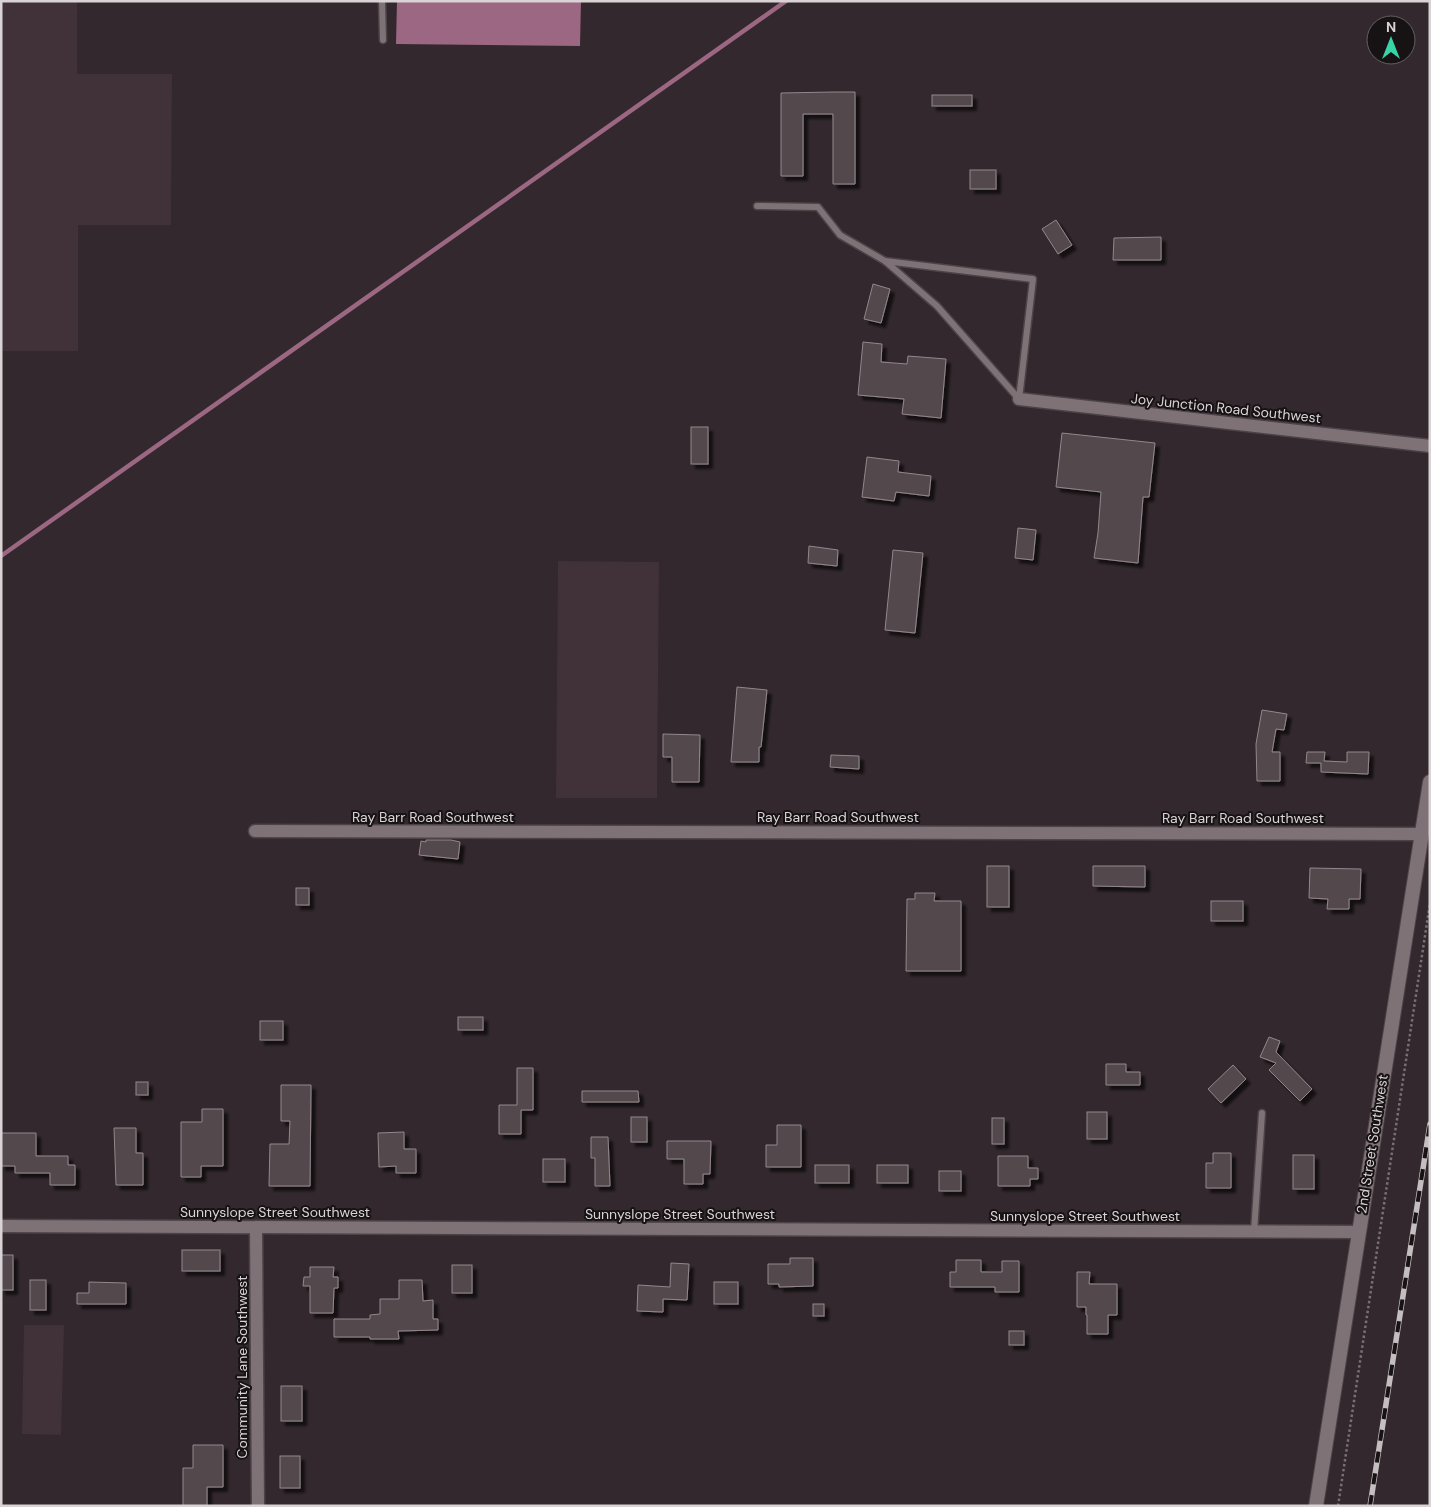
<svg xmlns="http://www.w3.org/2000/svg" width="1431" height="1507" font-family="'DM Sans',sans-serif">
<style>
.built{fill:#413139}
.water{fill:#9c6782}
.lines{fill:none;stroke-linecap:round;stroke-linejoin:round}
.stream{stroke:#9c6782;stroke-width:4.5}
.building{fill:#53484d;stroke:#93878c;filter:url(#shadow)}
.service-casing{stroke:#4c4347;stroke-width:9}
.minor-casing{stroke:#4c4347;stroke-width:15}
.tertiary-casing{stroke:#4c4347;stroke-width:16}
.path{stroke:#797074;stroke-width:2.5;stroke-dasharray:2.5 2.5;stroke-linecap:butt}
.service{stroke:#7e7277;stroke-width:6}
.minor{stroke:#7e7277;stroke-width:12}
.tertiary{stroke:#7e7277;stroke-width:14}
.rail-casing{stroke:#c5bec1;stroke-width:5.5}
.rail{stroke:#171214;stroke-width:4;stroke-dasharray:11;stroke-linecap:butt}
.labels{text-anchor:middle;stroke-width:4;stroke-linejoin:round;paint-order:stroke}
.street-label{font-size:14px;fill:#dad3d6;stroke:#171214}
</style>
<defs>
<filter id="shadow"><feDropShadow dx="4.5" dy="4.5" stdDeviation="1" flood-color="#0009"/></filter>
</defs>
<rect width="100%" height="100%" fill="#32282d"/>
<g class="built">
<polygon points="1,1 77,1 77,74 172,74 171,225 78,225 78,351 1,351"/>
<polygon points="558,561 659,562 657,798 556,798"/>
<polygon points="24,1325 64,1325 61,1435 22,1434"/>
</g>
<polygon class="water" points="397,1 581,1 580,46 396,44"/>
<g class="lines">
<polyline class="stream" points="1,556 786,1"/>
</g>
<g class="building">
<polygon points="833,92 855,92 855,184 833,184 833,114 803,114 803,176 781,176 781,93"/>
<rect x="932" y="95" width="40" height="11"/>
<rect x="970" y="170" width="26" height="19"/>
<polygon points="1056,220 1072,245 1058,254 1042,229"/>
<polygon points="1161,237 1161,260 1113,260 1114,238"/>
<polygon points="873,284 890,289 881,323 864,319"/>
<polygon points="863,342 882,344 881,362 907,364 908,356 946,359 941,418 902,414 904,399 858,395"/>
<rect x="691" y="427" width="17" height="37"/>
<polygon points="1062,433 1155,443 1149,497 1143,497 1138,563 1094,558 1098,533 1101,492 1056,487"/>
<polygon points="867,457 899,461 898,472 931,476 929,496 896,492 894,501 862,497"/>
<polygon points="1018,528 1036,530 1033,560 1015,558"/>
<polygon points="809,546 838,550 837,566 808,563"/>
<polygon points="893,550 923,553 915,633 885,630"/>
<polygon points="737,687 767,690 761,747 759,747 759,762 731,762"/>
<polygon points="1262,710 1287,714 1284,730 1276,729 1272,752 1280,752 1280,781 1257,781 1256,744"/>
<polygon points="663,734 700,735 699,782 672,782 672,757 663,757"/>
<polygon points="1307,752 1325,752 1324,761 1347,762 1347,752 1369,752 1368,774 1321,772 1321,763 1306,763"/>
<polygon points="831,755 859,756 859,769 830,767"/>
<polygon points="426,840 451,840 460,842 458,859 419,855 421,841 426,842"/>
<rect x="987" y="866" width="22" height="41"/>
<polygon points="1093,866 1145,866 1145,887 1093,886"/>
<polygon points="1310,868 1361,869 1360,899 1349,899 1349,909 1327,909 1328,899 1309,898"/>
<rect x="296" y="888" width="13" height="17"/>
<polygon points="915,893 935,893 934,901 961,901 961,971 906,971 907,899 915,899"/>
<rect x="1211" y="901" width="32" height="20"/>
<rect x="458" y="1017" width="25" height="13"/>
<rect x="260" y="1021" width="23" height="19"/>
<polygon points="1269,1037 1280,1041 1276,1052 1312,1089 1300,1101 1269,1070 1276,1063 1260,1057"/>
<polygon points="1106,1064 1126,1064 1126,1072 1140,1072 1140,1085 1106,1085"/>
<polygon points="1233,1065 1246,1079 1221,1103 1208,1089"/>
<polygon points="517,1068 533,1068 533,1110 521,1110 521,1134 499,1134 499,1105 517,1105"/>
<rect x="136" y="1082" width="12" height="13"/>
<polygon points="281,1085 311,1085 310,1186 269,1186 270,1144 289,1144 290,1121 281,1121"/>
<polygon points="582,1091 638,1091 639,1102 582,1102"/>
<polygon points="202,1109 223,1109 223,1166 201,1166 201,1177 181,1177 181,1122 202,1122"/>
<rect x="1087" y="1112" width="20" height="27"/>
<rect x="631" y="1117" width="16" height="25"/>
<rect x="992" y="1118" width="12" height="26"/>
<polygon points="777,1125 801,1125 801,1167 766,1167 766,1145 777,1145"/>
<polygon points="114,1128 136,1128 136,1153 143,1153 143,1185 116,1185"/>
<polygon points="404,1132 404,1149 416,1149 416,1173 396,1173 396,1166 379,1167 378,1133"/>
<polygon points="1,1133 36,1133 36,1156 68,1156 68,1165 75,1165 75,1185 50,1185 50,1173 15,1173 15,1166 1,1166"/>
<polygon points="591,1137 608,1137 610,1186 595,1186 595,1158 591,1158"/>
<polygon points="667,1141 711,1141 710,1174 703,1174 703,1184 684,1184 684,1159 667,1159"/>
<polygon points="1213,1153 1231,1153 1231,1188 1206,1188 1206,1163 1213,1163"/>
<rect x="1293" y="1155" width="21" height="34"/>
<polygon points="998,1156 1028,1156 1028,1168 1038,1168 1038,1179 1030,1179 1030,1186 998,1186"/>
<rect x="543" y="1159" width="22" height="23"/>
<rect x="815" y="1165" width="34" height="18"/>
<rect x="877" y="1165" width="31" height="18"/>
<rect x="939" y="1171" width="22" height="20"/>
<rect x="182" y="1250" width="38" height="21"/>
<rect x="1" y="1255" width="12" height="35"/>
<polygon points="790,1258 813,1258 813,1286 779,1287 779,1284 768,1284 768,1264 790,1264"/>
<polygon points="956,1260 981,1260 981,1272 1002,1272 1002,1261 1019,1261 1019,1292 995,1292 995,1287 950,1287 950,1272 956,1272"/>
<polygon points="671,1263 689,1264 687,1300 663,1299 663,1312 637,1311 638,1285 670,1287"/>
<rect x="452" y="1265" width="20" height="28"/>
<polygon points="310,1267 334,1267 333,1277 338,1277 338,1288 334,1288 333,1313 310,1313 310,1286 303,1286 304,1277 310,1277"/>
<polygon points="1077,1272 1090,1272 1089,1284 1117,1284 1117,1315 1108,1315 1108,1334 1087,1334 1087,1315 1086,1315 1086,1307 1077,1307"/>
<rect x="30" y="1280" width="16" height="30"/>
<polygon points="399,1280 422,1280 423,1301 433,1300 433,1319 438,1319 438,1330 398,1331 399,1339 370,1339 370,1337 334,1337 334,1319 370,1319 370,1315 380,1314 380,1299 399,1299"/>
<polygon points="89,1282 126,1283 126,1304 77,1304 77,1293 89,1293"/>
<rect x="714" y="1282" width="24" height="22"/>
<rect x="813" y="1304" width="11" height="12"/>
<rect x="1009" y="1331" width="15" height="14"/>
<rect x="281" y="1386" width="21" height="35"/>
<polygon points="193,1445 223,1445 223,1487 207,1487 207,1506 183,1506 183,1468 193,1468"/>
<rect x="280" y="1456" width="20" height="32"/>
</g>
<g class="lines">
<defs>
<g id="service">
<polyline points="382,1 383,40"/>
<polyline points="757,206 818,207 840,235 885,261"/>
<polygon points="885,261 1033,279 1019,399 937,306"/>
<polyline points="1254,1232 1262,1113"/>
</g>
<g id="minor">
<polyline points="1019,399 1430,446"/>
<polyline points="255,831 1422,834"/>
<polyline points="1,1226 1358,1232"/>
<polyline points="256,1228 258,1506"/>
</g>
<polyline id="tertiary" points="1316,1506 1430,782"/>
</defs>
<use href="#service" class="service-casing"/>
<use href="#minor" class="minor-casing"/>
<use href="#tertiary" class="tertiary-casing"/>
<polyline class="path" points="1338,1506 1430,903"/>
<use href="#service" class="service"/>
<use href="#minor" class="minor"/>
<use href="#tertiary" class="tertiary"/>
<defs>
<polyline id="rail" points="1370,1506 1430,1124"/>
</defs>
<use href="#rail" class="rail-casing"/>
<use href="#rail" class="rail"/>
</g>
<g class="labels">
<g class="street-label">
<text transform="translate(1226 408) rotate(6)" y="5">Joy Junction Road Southwest</text>
<text x="433" y="822">Ray Barr Road Southwest</text>
<text x="838" y="822">Ray Barr Road Southwest</text>
<text x="1243" y="823">Ray Barr Road Southwest</text>
<text transform="translate(1372 1144) rotate(-81)" y="5">2nd Street Southwest</text>
<text x="275" y="1217">Sunnyslope Street Southwest</text>
<text x="680" y="1219">Sunnyslope Street Southwest</text>
<text x="1085" y="1221">Sunnyslope Street Southwest</text>
<text transform="translate(242 1367) rotate(-90)" y="5">Community Lane Southwest</text>
</g>
</g>
<rect width="1431" height="1507" fill="none" stroke="#dad3d6" stroke-width="5"/>
<g transform="translate(1391 40)"><circle r="24" fill="#171214" stroke="#655f62"/>
<path d="M0-4L9 19L0 12L-9 19Z" fill="#38d4a6"/>
<text y="-8" font-size="14" font-weight="bold" text-anchor="middle" fill="#dad3d6">N</text>
</g>
</svg>
